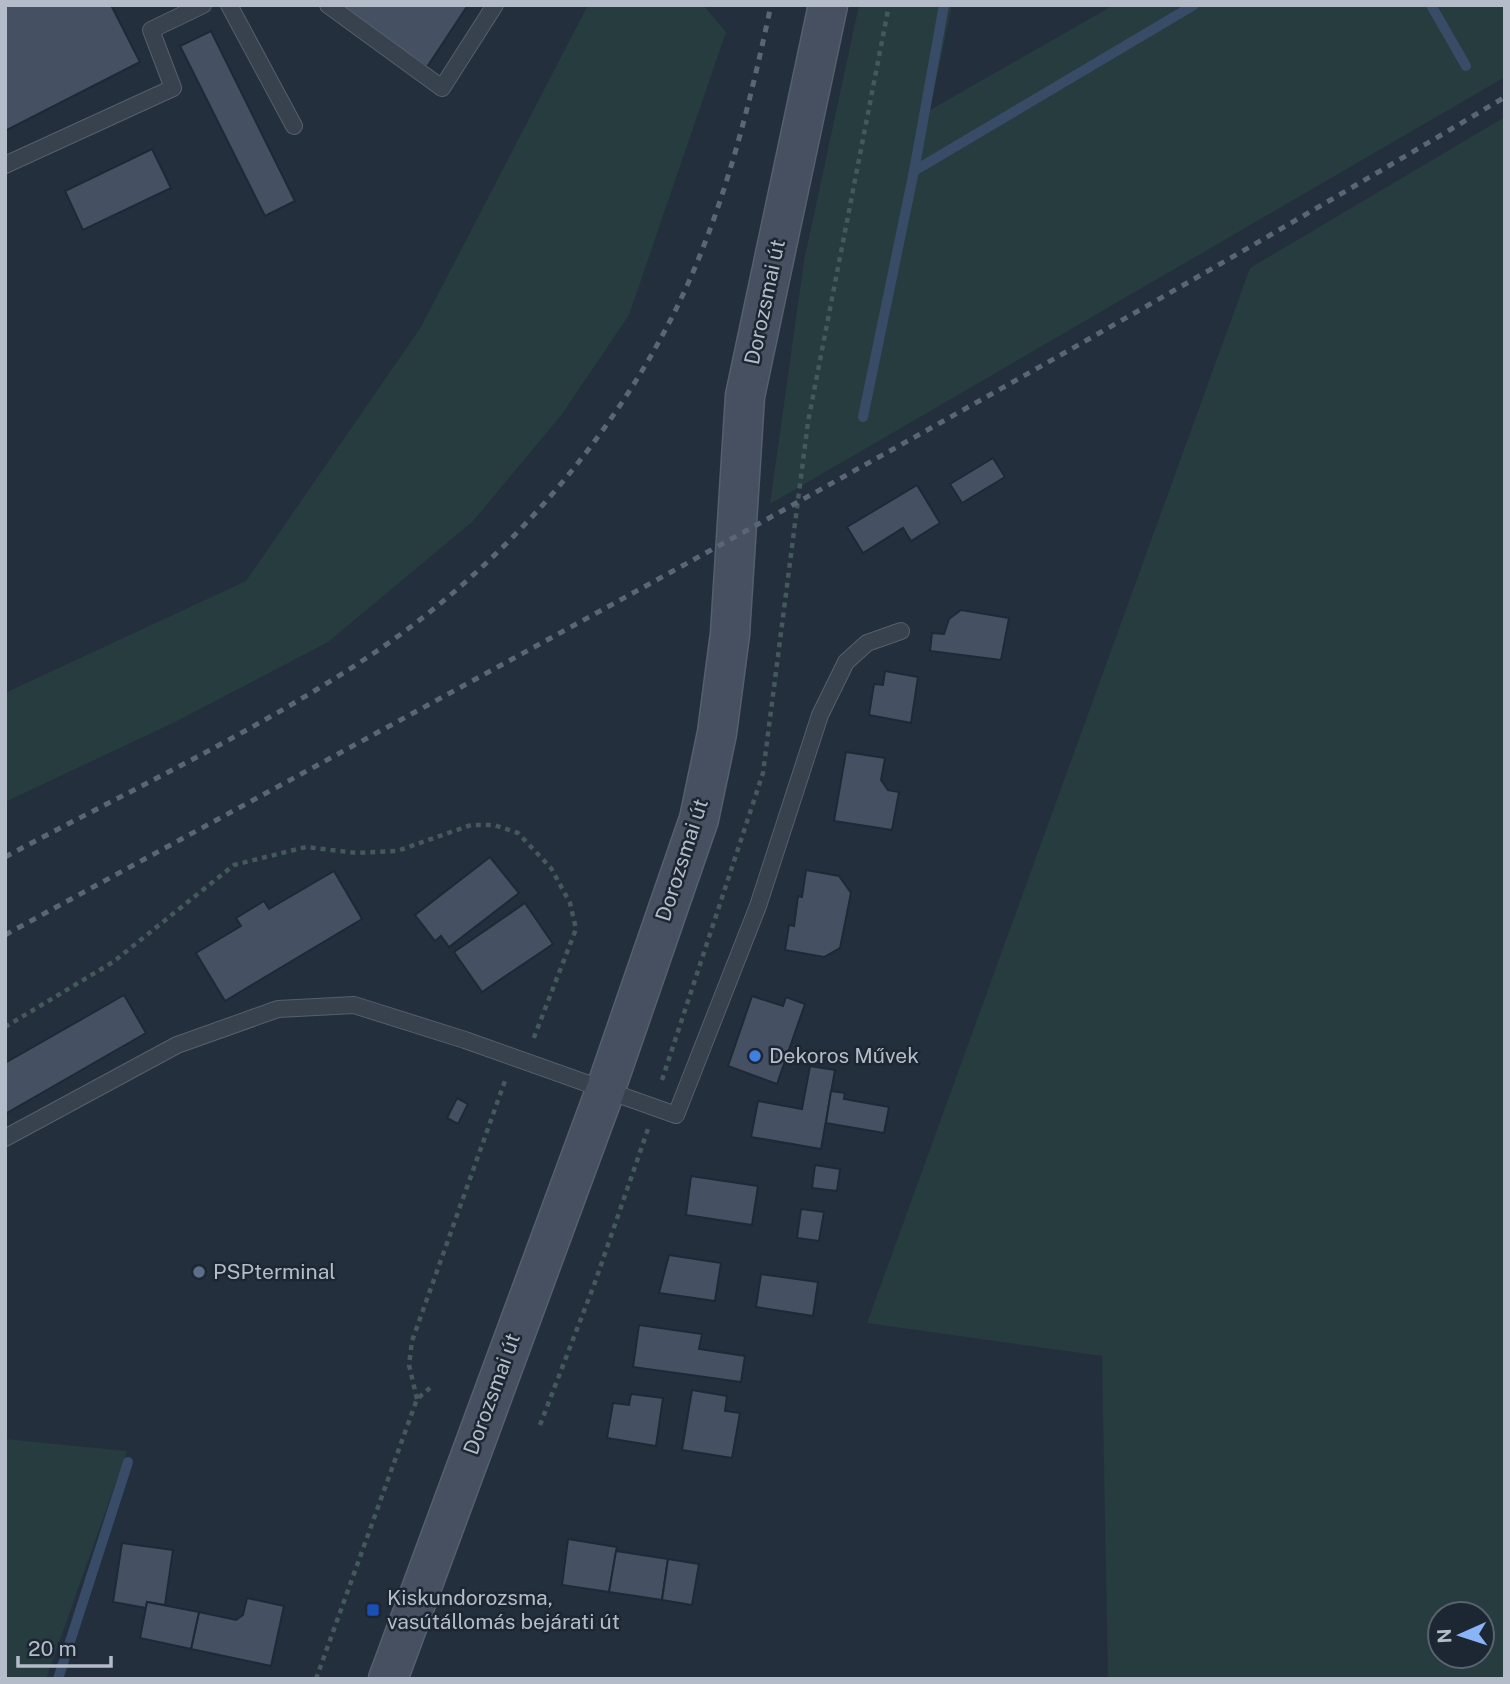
<svg xmlns="http://www.w3.org/2000/svg" width="1510" height="1684" font-family="'Public Sans',sans-serif">
<style>
.green{fill:#263c3f;fill-rule:evenodd}
.lines{fill:none;stroke-linecap:round;stroke-linejoin:round}
.stream{stroke:#394c67;stroke-width:10}
.building{fill:#455162;stroke:#1f2835;stroke-width:2}
.lane-casing{stroke:#565f6c;stroke-width:18}
.secondary-casing{stroke:#565f6c;stroke-width:41}
.path{stroke:#44595c;stroke-width:4.5;stroke-dasharray:5 5;stroke-linecap:butt}
.lane{stroke:#38414e;stroke-width:16}
.secondary{stroke:#465061;stroke-width:38}
.rail{stroke:#5a6575;stroke-width:5;stroke-dasharray:7 7;stroke-linecap:butt}
.shop-dot{fill:#3f7fe0;stroke:#1d2633;stroke-width:2.5}
.service-dot{fill:#5c6f8a;stroke:#1d2633;stroke-width:2.5}
.transit-dot{fill:#1a4fb4;stroke:#1d2633;stroke-width:2.5}
.labels{text-anchor:middle;stroke-width:5;stroke-linejoin:round;paint-order:stroke}
.street-label{font-size:21px;fill:#b4bcc9;stroke:#1d2633}
.poi-label{font-size:21px;fill:#b4bcc9;stroke:#1d2633;text-anchor:start}
</style>
<rect width="100%" height="100%" fill="#242f3e"/>
<g class="green">
<polygon points="588,5 703,5 726,32 629,315 562,414 473,521 328,642 175,722 5,802 5,693 246,581 421,327"/>
<polygon points="859,5 952,5 930,110 1114,5 1505,5 1505,77 770,504 804,261"/>
<path d="M1505,117V1679H1108L1102,1356L867,1323L1250,268ZM1482,1614V1656H1440V1614Z"/>
<polygon points="5,1439 127,1451 46,1679 5,1679"/>
</g>
<g class="lines">
<g class="stream">
<polyline points="1431,5 1466,66"/>
<polyline points="914,171 1194,5"/>
<polyline points="863,417 914,171 944,5"/>
<polyline points="58,1679 128,1462"/>
</g>
</g>
<g class="building">
<polygon points="5,5 111,5 140,62 5,131"/>
<polygon points="334,5 468,5 427,67"/>
<polygon points="211,31 295,201 265,216 180,46"/>
<polygon points="152,149 171,188 83,230 65,191"/>
<polygon points="993,458 1005,477 962,503 950,484"/>
<polygon points="917,485 940,523 911,541 903,528 863,553 847,527"/>
<polygon points="961,610 1009,618 1001,660 930,651 932,633 944,634 949,619"/>
<polygon points="885,671 918,677 911,723 869,715 874,684 883,685"/>
<polygon points="846,752 885,758 881,780 888,790 899,792 892,830 834,821"/>
<polygon points="490,857 519,893 449,947 441,936 435,941 415,915"/>
<polygon points="806,870 839,876 851,893 840,948 824,957 785,950 789,925 794,926 798,896 802,897"/>
<polygon points="334,871 362,919 225,1001 196,953 241,926 236,918 264,901 269,909"/>
<polygon points="525,903 553,944 482,992 454,952"/>
<polygon points="124,995 146,1033 5,1114 5,1063"/>
<polygon points="752,996 783,1006 786,997 805,1004 777,1084 728,1066"/>
<polygon points="810,1066 835,1070 821,1149 751,1137 758,1101 802,1109"/>
<polygon points="831,1091 845,1093 844,1099 889,1107 884,1133 826,1123"/>
<polygon points="457,1098 468,1104 458,1124 447,1118"/>
<polygon points="815,1165 840,1169 837,1191 812,1188"/>
<polygon points="691,1176 758,1186 752,1225 686,1215"/>
<polygon points="801,1209 824,1212 819,1241 797,1238"/>
<polygon points="669,1255 721,1263 715,1301 659,1293"/>
<polygon points="761,1274 818,1282 813,1316 756,1307"/>
<polygon points="639,1325 702,1334 699,1349 745,1356 741,1382 633,1367"/>
<polygon points="692,1390 727,1396 725,1411 740,1413 732,1458 682,1450"/>
<polygon points="631,1394 663,1398 656,1446 607,1438 613,1403 629,1405"/>
<polygon points="568,1539 617,1547 609,1592 562,1585"/>
<polygon points="122,1543 173,1550 165,1605 147,1602 146,1608 113,1602"/>
<polygon points="616,1551 668,1559 662,1600 609,1592"/>
<polygon points="668,1559 699,1564 692,1605 662,1600"/>
<polygon points="247,1598 284,1606 271,1666 191,1649 199,1612 236,1620 243,1615"/>
<polygon points="147,1602 199,1612 191,1649 140,1638"/>
</g>
<g class="lines">
<defs>
<g id="lane">
<polyline points="229,5 294,126"/>
<polyline points="328,5 442,88 495,5"/>
<polyline points="5,165 173,88 151,30 203,5"/>
<polyline points="5,1138 177,1045 278,1009 354,1005 465,1040 676,1115 758,906 820,715 846,662 867,643 901,631"/>
</g>
<polyline id="secondary" points="388,1679 605,1091 699,819 717,733 730,634 745,396 828,5"/>
</defs>
<use href="#lane" class="lane-casing"/>
<use href="#secondary" class="secondary-casing"/>
<g class="path">
<polyline points="5,1027 113,962 234,865 306,847 357,853 397,851 471,825 494,825 518,833 551,868 570,903 576,929 533,1040"/>
<polyline points="662,1080 763,773 808,422 889,5"/>
<polyline points="417,1399 409,1365 412,1341 506,1078"/>
<polyline points="540,1425 594,1285 648,1129"/>
<polyline points="316,1679 417,1399 430,1388"/>
</g>
<use href="#lane" class="lane"/>
<use href="#secondary" class="secondary"/>
<g class="rail">
<path d="M5,857C125,793 251,734 365,659C496,573 609,446 678,305C724,210 749,108 771,5"/>
<path d="M5,935C508,661 1013,391 1505,97"/>
</g>
</g>
<circle class="shop-dot" cx="755" cy="1056" r="7"/>
<circle class="service-dot" cx="199" cy="1272" r="7"/>
<rect class="transit-dot" x="366" y="1603" width="14" height="14" rx="3.5"/>
<g class="labels">
<g class="street-label">
<text transform="translate(765 302) rotate(-78)" y="7">Dorozsmai út</text>
<text transform="translate(682 860) rotate(-72)" y="7">Dorozsmai út</text>
<text transform="translate(492 1394) rotate(-70)" y="7">Dorozsmai út</text>
</g>
<g class="poi-label">
<text x="769" y="1063">Dekoros Művek</text>
<text x="213" y="1279">PSPterminal</text>
<text x="387" y="1605">Kiskundorozsma,<tspan x="387" dy="24">vasútállomás bejárati út</tspan></text>
</g>
</g>
<rect width="1510" height="1684" fill="none" stroke="#b4bcc9" stroke-width="14"/>
<g transform="translate(1461 1635) rotate(267)"><circle r="33" fill="#1d2633" stroke="#59626f" stroke-width="2"/>
<path d="M0-5L12 26L0 18L-12 26Z" fill="#8ab4f8"/>
<text y="-10" font-size="19" font-weight="bold" text-anchor="middle" fill="#b4bcc9">N</text>
</g>
<path d="M18 1656v10h93v-10" fill="none" stroke="#b4bcc9" stroke-width="3.5"/>
<text x="28" y="1656" font-size="21" fill="#b4bcc9" stroke="#1d2633" stroke-width="5" paint-order="stroke">20 m</text>
</svg>
